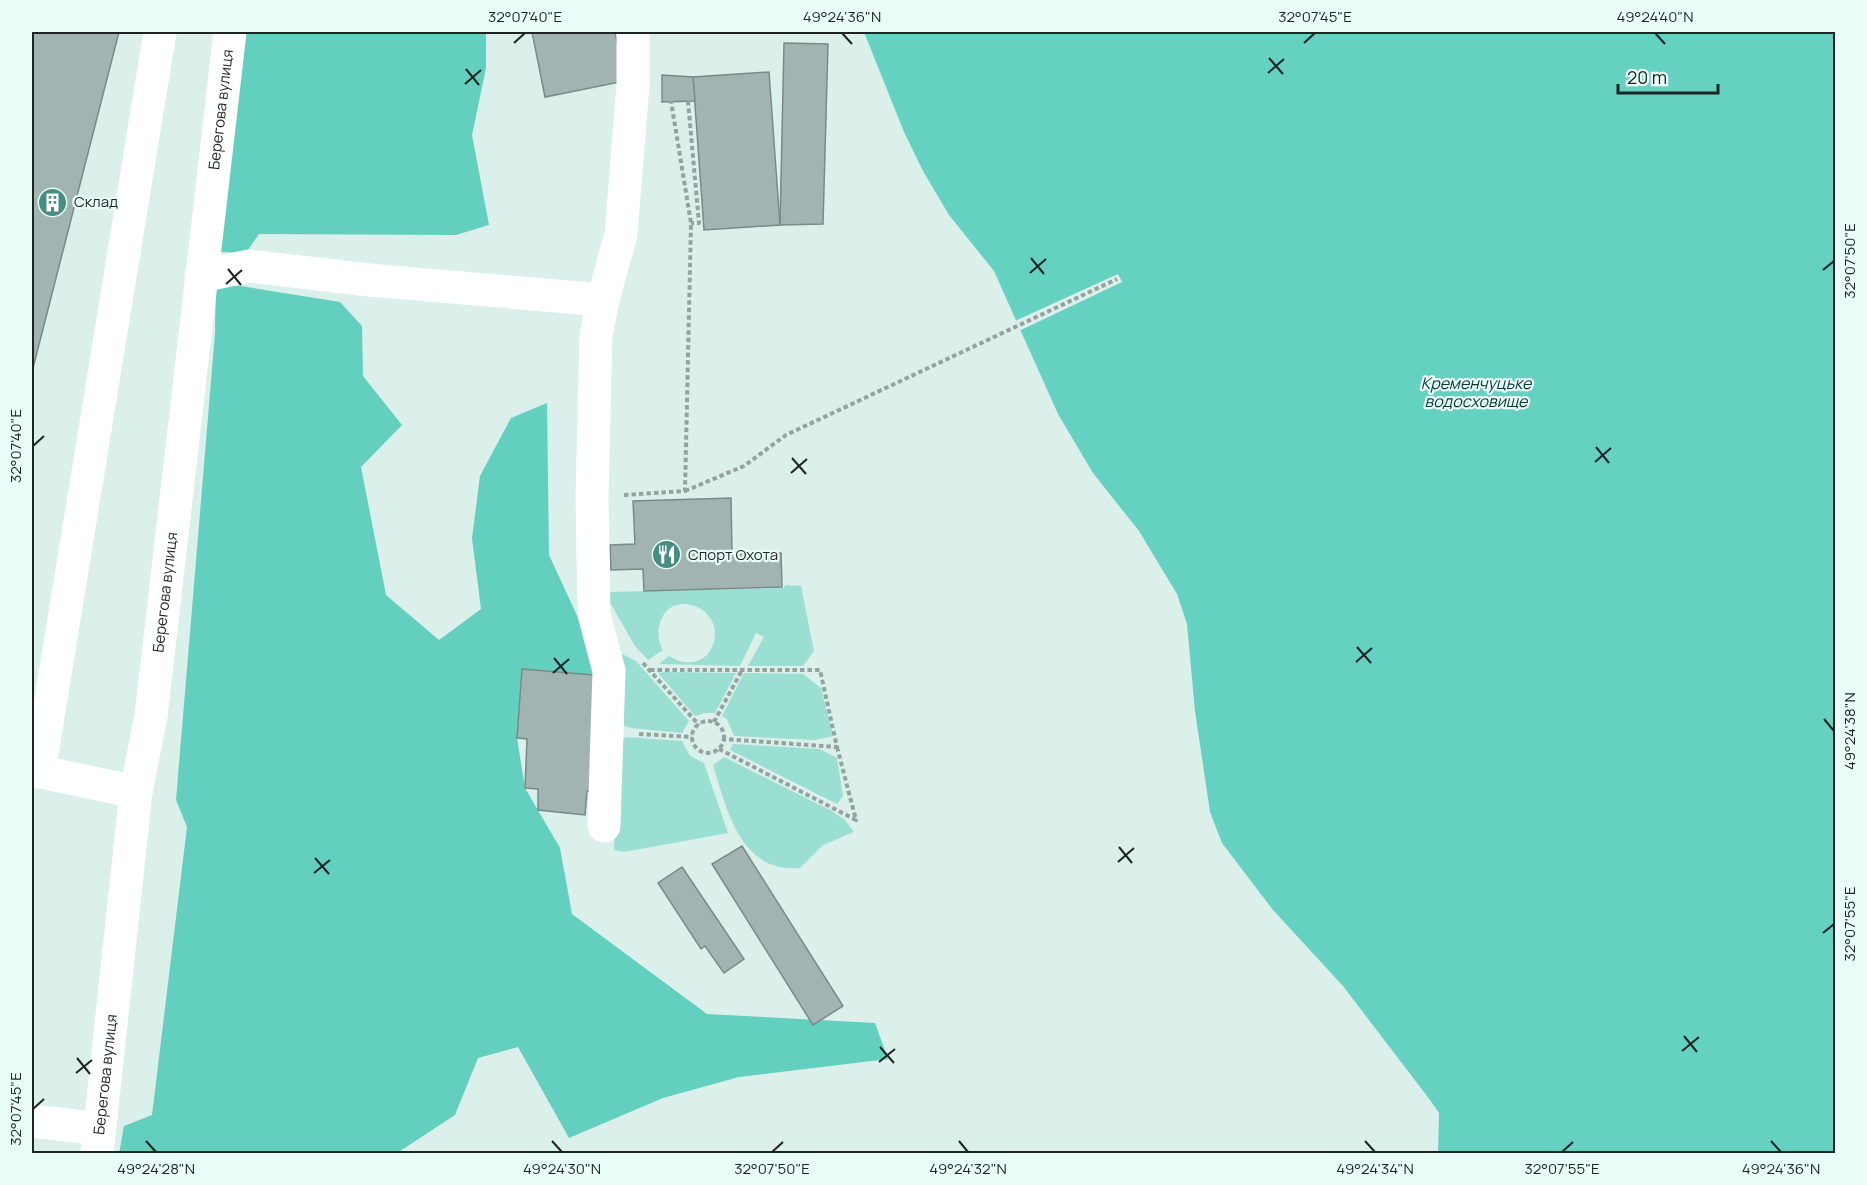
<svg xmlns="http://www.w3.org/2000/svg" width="1867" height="1185" font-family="Manrope,sans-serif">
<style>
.green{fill:#9bdfd2}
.forest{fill:#63cfbe}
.water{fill:#65d2c1}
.pier{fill:#dbefeb}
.building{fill:#a2b4b1;stroke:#798b87;stroke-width:1.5}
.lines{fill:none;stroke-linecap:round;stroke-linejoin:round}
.path{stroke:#94a3a0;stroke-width:4;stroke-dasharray:4.5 3;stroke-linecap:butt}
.minor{stroke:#fff;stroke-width:33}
.ticks{fill:none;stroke:#1d2423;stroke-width:2}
.labels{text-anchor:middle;stroke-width:4.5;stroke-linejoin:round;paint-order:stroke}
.street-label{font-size:15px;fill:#1d2423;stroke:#e9fcf8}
.poi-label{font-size:15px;fill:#1d2423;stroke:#e9fcf8;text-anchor:start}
.water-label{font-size:16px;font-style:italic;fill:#033932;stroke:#e9fcf8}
.neatline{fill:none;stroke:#1d2423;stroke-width:2}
.ticks-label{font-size:15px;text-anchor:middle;fill:#1d2423}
</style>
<rect width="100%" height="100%" fill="#dbefeb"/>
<g class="green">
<path d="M785,585L801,586L814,651L803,666H748L764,637L756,633L740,666L659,664L669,656C684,666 704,665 712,647C722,626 706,603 682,604C660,605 653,634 663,650L648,660L635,646L608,599L609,592L784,588Z"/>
<polygon points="622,654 636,661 689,721 682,733 631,728 619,724"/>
<polygon points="664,672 736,673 715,713 705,713 695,716 658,673"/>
<polygon points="744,673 803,674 821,688 833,736 815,740 734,736 727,719 722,716"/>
<polygon points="626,737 682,741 690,756 704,763 728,833 624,852 614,850 618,742"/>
<polygon points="733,744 820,749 837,758 843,796 837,804 730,750"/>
<path d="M724,757L832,811L845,820L854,832L823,845L800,868C740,873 727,810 713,765Z"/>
</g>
<g class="forest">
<polygon points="246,32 486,32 486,68 472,135 489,225 456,235 259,234 246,253 220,252"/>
<polygon points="216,282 340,302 362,326 363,376 402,425 361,467 386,595 439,640 481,609 472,538 480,476 511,418 547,403 549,555 605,676 522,669 517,738 525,788 560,848 572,914 707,1014 875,1023 888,1059 739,1077 663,1098 569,1138 518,1047 478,1058 455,1115 397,1153 119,1154 124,1126 152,1115 187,827 176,800 215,333"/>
</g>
<polygon class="water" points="864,32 1835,32 1835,1153 1438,1153 1439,1113 1430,1100 1343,986 1273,910 1222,843 1210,812 1195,711 1187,624 1177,594 1139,531 1093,473 1058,414 994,271 949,215 923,171 904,132"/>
<polygon class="pier" points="1118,274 1122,282 1019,331 1015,321"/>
<g class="building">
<polygon points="32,32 119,32 32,372"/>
<polygon points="532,32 615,32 625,81 545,97"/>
<polygon points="784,43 828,44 823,224 780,225"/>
<polygon points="769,72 780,225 704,230 693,77"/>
<polygon points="662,75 693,77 695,101 662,102"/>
<polygon points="731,498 732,554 781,553 782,587 644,591 643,569 611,570 610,545 635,544 633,501"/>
<polygon points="522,669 605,676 599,792 587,791 585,815 538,810 538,789 525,788 527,739 517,738"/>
<polygon points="742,846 843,1006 813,1025 712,864"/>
<polygon points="682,867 744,959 724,973 705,946 701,949 658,883"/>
</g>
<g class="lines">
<g class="path">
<polyline points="688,101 699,223 691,223"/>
<polyline points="685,491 744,466 786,435 1117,279"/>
<polyline points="624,495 685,491 691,223 671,101"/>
<polyline points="643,663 699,725"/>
<polyline points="650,670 820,670 837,747 724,739"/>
<circle cx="708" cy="737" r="16"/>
<polyline points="714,722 742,670"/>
<polyline points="639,734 692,737"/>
<polyline points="719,749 856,820 837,747"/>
</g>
<g class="minor">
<polyline points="201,276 249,266 369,280 603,300 596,335 592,496 594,614 609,671 604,826"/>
<polyline points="603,300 621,234 633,85 633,32"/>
<polyline points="32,770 136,792"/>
<polyline points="39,772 160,32"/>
<polyline points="32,1121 100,1129"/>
<path id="s1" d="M97,1154L136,792L151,716L230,32"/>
</g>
</g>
<path class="ticks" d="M842,33L852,44M1655,33L1665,44M514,43L525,33M1304,43L1315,33M1269,58L1283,74M466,69L479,85M1268,73L1284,59M465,84L481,70M1031,258L1044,274M228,269L241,285M1823,270L1834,261M1030,273L1046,259M226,284L242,270M33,446L44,436M1596,447L1609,463M792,458L806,474M1595,462L1611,448M791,473L807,459M1357,647L1371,663M554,658L567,674M1356,662L1372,648M553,673L569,659M1824,719L1834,731M1119,847L1132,863M315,858L329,874M1118,862L1134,848M314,873L330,860M1823,933L1834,924M1684,1036L1697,1052M880,1047L894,1063M1682,1051L1699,1037M77,1058L90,1074M879,1062L895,1049M76,1073L92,1060M33,1109L44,1099M146,1141L156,1152M552,1141L562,1152M959,1141L968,1152M1365,1141L1375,1152M1771,1141L1781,1152M772,1152L783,1142M1562,1152L1573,1142"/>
<defs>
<symbol id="building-disc" viewBox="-11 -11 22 22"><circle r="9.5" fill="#488d82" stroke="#e9fcf8"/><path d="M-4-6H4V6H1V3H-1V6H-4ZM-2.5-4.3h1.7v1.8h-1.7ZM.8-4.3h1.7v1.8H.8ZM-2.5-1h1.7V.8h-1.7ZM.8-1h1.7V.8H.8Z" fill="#fff"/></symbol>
<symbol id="restaurant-disc" viewBox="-11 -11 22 22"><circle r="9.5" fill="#488d82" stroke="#e9fcf8"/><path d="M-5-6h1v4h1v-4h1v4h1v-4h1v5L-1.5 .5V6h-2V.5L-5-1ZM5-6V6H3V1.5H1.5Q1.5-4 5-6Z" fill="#fff"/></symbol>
</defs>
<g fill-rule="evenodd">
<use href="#building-disc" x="36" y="186" width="33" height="33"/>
<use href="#restaurant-disc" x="650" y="538" width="33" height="33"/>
</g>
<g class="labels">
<g class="street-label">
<text dy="5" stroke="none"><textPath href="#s1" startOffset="1052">Берегова вулиця</textPath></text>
<text dy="5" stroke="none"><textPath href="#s1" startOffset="566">Берегова вулиця</textPath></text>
<text dy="5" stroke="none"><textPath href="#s1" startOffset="80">Берегова вулиця</textPath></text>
</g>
<g class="poi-label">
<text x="74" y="207">Склад</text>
<text x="688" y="560">Спорт Охота</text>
</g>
<g class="water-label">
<text x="1476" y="389">Кременчуцьке<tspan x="1476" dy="18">водосховище</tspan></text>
</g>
</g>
<rect width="1867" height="1185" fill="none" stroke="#e9fcf8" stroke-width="66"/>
<path d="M1618 84v9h100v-9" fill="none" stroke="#1d2423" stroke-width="3"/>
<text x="1627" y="84" font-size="18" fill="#1d2423" stroke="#e9fcf8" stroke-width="4.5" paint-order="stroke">20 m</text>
<rect x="33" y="33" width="1801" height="1119" class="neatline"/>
<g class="ticks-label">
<text x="525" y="22">32°07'40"E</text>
<text x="842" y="22">49°24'36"N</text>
<text x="1315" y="22">32°07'45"E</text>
<text x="1655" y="22">49°24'40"N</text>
<text transform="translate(1850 261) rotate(-90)" y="5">32°07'50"E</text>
<text transform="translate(16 446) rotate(-90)" y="5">32°07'40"E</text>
<text transform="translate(1850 731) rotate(-90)" y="5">49°24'38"N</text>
<text transform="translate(1850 924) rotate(-90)" y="5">32°07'55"E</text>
<text transform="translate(16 1109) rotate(-90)" y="5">32°07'45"E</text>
<text x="156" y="1174">49°24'28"N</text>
<text x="562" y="1174">49°24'30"N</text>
<text x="772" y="1174">32°07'50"E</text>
<text x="968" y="1174">49°24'32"N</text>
<text x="1375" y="1174">49°24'34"N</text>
<text x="1562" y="1174">32°07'55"E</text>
<text x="1781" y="1174">49°24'36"N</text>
</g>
</svg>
